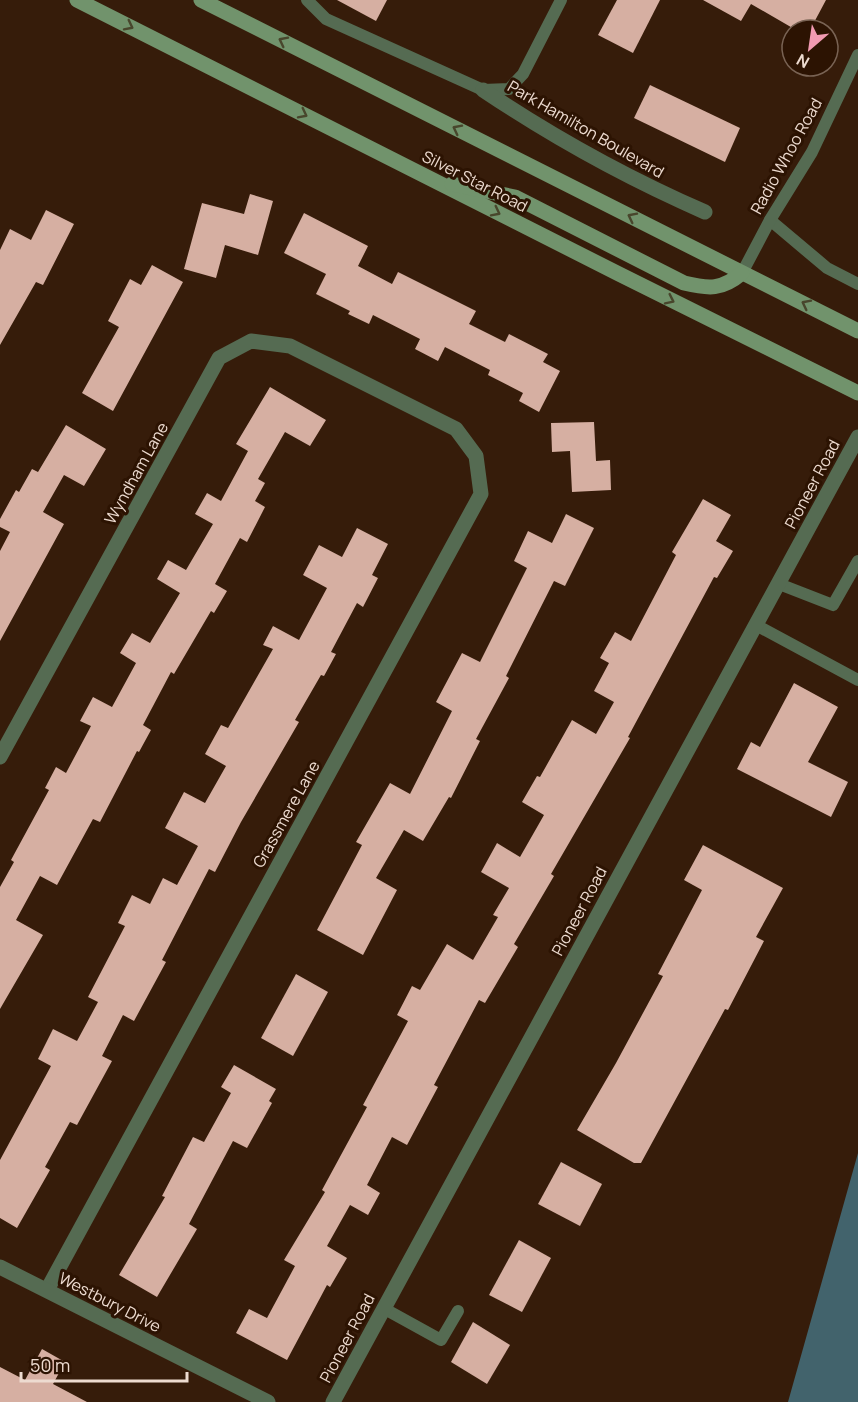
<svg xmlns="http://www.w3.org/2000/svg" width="858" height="1402" font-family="Manrope,sans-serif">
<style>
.water{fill:#42636c}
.building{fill:#d6afa2}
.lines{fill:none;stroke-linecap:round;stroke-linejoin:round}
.lane{stroke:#556b52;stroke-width:12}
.street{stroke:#556b52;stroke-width:15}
.secondary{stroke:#71936c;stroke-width:15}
.oneway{stroke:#48462c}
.labels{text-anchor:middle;stroke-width:6;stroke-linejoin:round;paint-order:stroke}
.street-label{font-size:16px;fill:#eddbd0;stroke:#2c1302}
</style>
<rect width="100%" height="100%" fill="#361c0a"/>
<polygon class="water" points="858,1153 858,1402 788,1402"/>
<g class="building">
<polygon points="337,0 387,0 376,21"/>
<polygon points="617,0 660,0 633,53 598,35"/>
<polygon points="703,0 826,0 810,30 796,30 751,4 741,21"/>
<polygon points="650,85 740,128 725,162 634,118"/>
<polygon points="250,194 273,201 258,255 225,245 216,278 184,269 202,203 244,214"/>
<polygon points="46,210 74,224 43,285 36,282 0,345 0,250 10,229 31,240"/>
<polygon points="304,213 368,246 358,266 392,284 398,272 476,311 469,324 505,342 509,334 548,354 543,362 560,371 539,412 519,401 523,393 488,375 490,370 445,347 438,361 415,349 420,339 373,315 369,324 348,314 350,311 316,294 326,274 284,253"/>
<polygon points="152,265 183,282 113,411 82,393 119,327 108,321 130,279 141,285"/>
<polygon points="270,387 326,420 310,446 285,432 258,479 265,483 255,501 265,507 247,542 240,538 215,584 227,591 214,613 211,611 174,674 171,672 143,725 151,730 139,752 137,751 100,822 93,819 57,885 40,876 16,920 43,935 0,1009 0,887 14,862 11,860 49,790 45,788 56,767 66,773 91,726 80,721 93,697 112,707 136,663 120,653 132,633 150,643 180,593 157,579 168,560 186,570 213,524 195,514 207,493 221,501 248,451 236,444"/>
<polygon points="594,422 596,461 610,460 611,490 572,492 570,451 552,452 551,423"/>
<polygon points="66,425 106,449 84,486 64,475 43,512 64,524 0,641 0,551 10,532 0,527 0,519 16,490 19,492 32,469 38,472"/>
<polygon points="703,499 731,515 716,541 733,551 717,578 714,577 628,737 630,738 551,874 554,876 514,944 518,947 485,1003 479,1000 434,1085 438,1087 407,1145 392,1137 367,1185 380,1193 368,1215 350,1205 327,1246 347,1258 330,1287 327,1285 287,1360 236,1333 249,1309 267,1318 295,1266 284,1260 325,1192 322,1190 367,1107 363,1105 408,1021 397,1015 412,986 420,990 447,944 473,960 498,917 493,915 509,888 481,872 497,843 520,857 544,815 522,802 537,776 540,777 572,720 596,734 614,702 594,691 609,663 600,658 615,632 631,641 676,555 672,552"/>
<polygon points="566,514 594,528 565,586 554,581 506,676 509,678 476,739 480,741 451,798 449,797 423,841 404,830 376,878 397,890 363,955 317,930 362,845 356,842 390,783 410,794 452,711 436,702 462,653 480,662 527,568 514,561 528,531 552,543"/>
<polygon points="357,528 388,544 372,575 378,578 363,607 357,603 331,652 336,654 324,676 321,675 295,720 299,722 241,822 215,872 209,869 162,960 166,962 134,1021 123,1015 102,1056 112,1061 77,1125 70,1122 45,1167 50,1170 17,1228 0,1218 0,1160 51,1066 38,1059 53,1029 77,1041 98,1002 88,997 125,926 118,923 132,895 150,904 163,878 177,885 198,846 165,828 184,792 205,803 226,766 205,754 221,725 228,728 273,649 263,645 273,626 299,640 327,588 303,575 319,545 342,557"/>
<polygon points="794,683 838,707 808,762 848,782 831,817 737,769 751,742 760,747"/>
<polygon points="703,845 783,888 756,937 764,941 728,1010 725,1009 641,1163 634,1163 577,1130 616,1063 663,976 658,974 702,890 684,880"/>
<polygon points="296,974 328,992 293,1056 261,1038"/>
<polygon points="234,1065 276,1089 269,1101 272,1103 247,1148 233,1141 189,1224 197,1229 157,1297 119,1275 165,1197 162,1196 193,1137 204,1142 231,1093 221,1087"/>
<polygon points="561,1162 602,1184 580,1226 538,1204"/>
<polygon points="519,1240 551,1258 522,1312 489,1295"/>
<polygon points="473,1322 510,1345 487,1384 451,1362"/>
<polygon points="42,1349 65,1362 53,1384 87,1402 0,1402 0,1367 25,1380"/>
</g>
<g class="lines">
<g class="lane">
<polyline points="307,0 326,19 483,90 509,89 523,74 561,0"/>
<polyline points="770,220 827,268 858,284"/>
<polyline points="742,273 770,220 812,152 858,55"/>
<polyline points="779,584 833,605 858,561"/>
<polyline points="756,625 858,680"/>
<polyline points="383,1308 441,1340 458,1311"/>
</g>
<g class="street">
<path d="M483,90C553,137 627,178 705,212"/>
<polyline points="0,757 219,358 251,341 290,346 456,429 476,456 481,494 47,1290"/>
<polyline points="0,1267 268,1402"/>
<polyline points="333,1402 858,437"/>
</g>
<g class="secondary">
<polyline points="77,0 619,274 858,393"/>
<polyline points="201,0 858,331"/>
<path d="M452,184L515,197L684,283C709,289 722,290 742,273"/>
</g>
</g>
<defs><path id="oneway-chevron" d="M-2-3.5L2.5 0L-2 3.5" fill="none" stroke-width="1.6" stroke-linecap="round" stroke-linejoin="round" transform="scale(1.5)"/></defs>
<g class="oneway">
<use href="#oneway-chevron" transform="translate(129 26) rotate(27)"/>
<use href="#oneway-chevron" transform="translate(283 41) rotate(-153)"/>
<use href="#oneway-chevron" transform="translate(303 114) rotate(27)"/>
<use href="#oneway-chevron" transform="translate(457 129) rotate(-153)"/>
<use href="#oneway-chevron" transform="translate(496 212) rotate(27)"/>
<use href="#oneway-chevron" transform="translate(632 217) rotate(-153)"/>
<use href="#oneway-chevron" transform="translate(670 300) rotate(26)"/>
<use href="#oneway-chevron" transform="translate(806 304) rotate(-153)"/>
</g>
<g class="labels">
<g class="street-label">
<text transform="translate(586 129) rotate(30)" y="6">Park Hamilton Boulevard</text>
<text transform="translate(786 156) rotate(-61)" y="6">Radio Whoo Road</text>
<text transform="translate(475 181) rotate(27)" y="6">Silver Star Road</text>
<text transform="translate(136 473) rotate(-61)" y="6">Wyndham Lane</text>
<text transform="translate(812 484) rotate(-62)" y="6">Pioneer Road</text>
<text transform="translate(286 814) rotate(-61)" y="6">Grassmere Lane</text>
<text transform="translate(579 911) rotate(-62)" y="6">Pioneer Road</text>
<text transform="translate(110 1302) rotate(27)" y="6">Westbury Drive</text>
<text transform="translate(347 1338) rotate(-62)" y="6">Pioneer Road</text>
</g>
</g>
<g transform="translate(810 48) rotate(209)"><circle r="28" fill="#2c1302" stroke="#796354" stroke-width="1.5"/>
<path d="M0-4.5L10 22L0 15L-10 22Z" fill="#f19ab1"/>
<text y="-9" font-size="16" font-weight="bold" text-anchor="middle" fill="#eddbd0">N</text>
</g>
<path d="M21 1372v9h166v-9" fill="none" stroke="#eddbd0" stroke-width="3"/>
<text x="30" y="1372" font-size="18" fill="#eddbd0" stroke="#2c1302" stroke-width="4.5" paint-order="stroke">50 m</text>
</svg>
